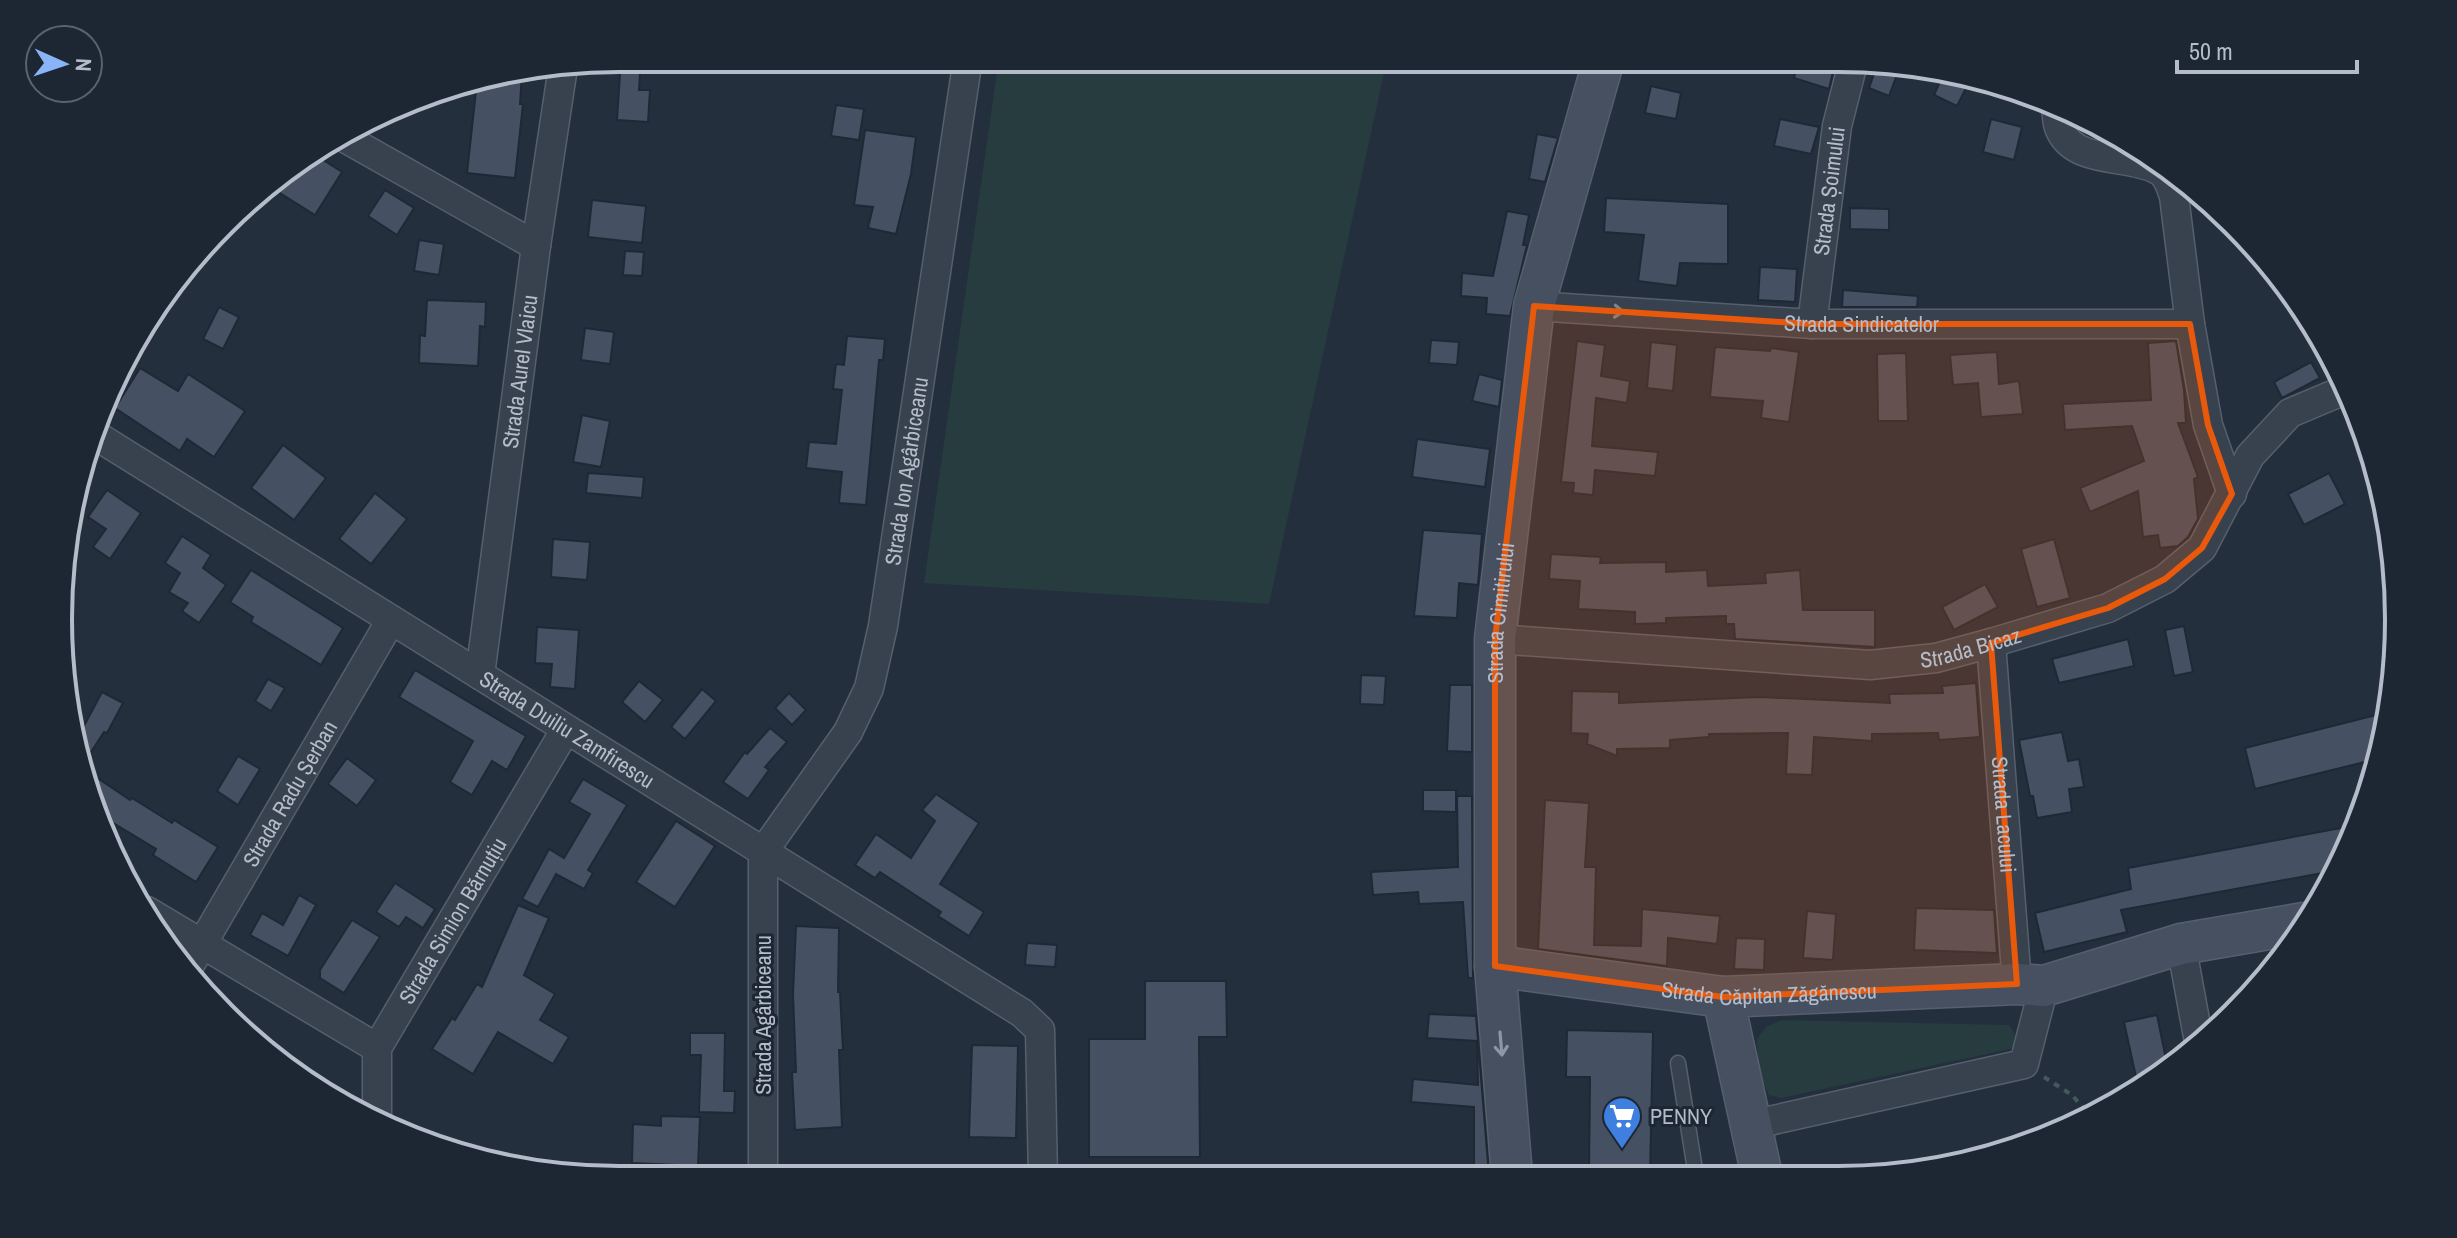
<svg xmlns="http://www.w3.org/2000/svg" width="2457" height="1238" font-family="'Archivo Narrow',sans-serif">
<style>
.green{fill:#263c3f}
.building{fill:#455162;stroke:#1f2835;stroke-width:2}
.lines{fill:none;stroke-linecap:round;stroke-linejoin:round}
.lane-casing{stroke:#565f6c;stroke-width:17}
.street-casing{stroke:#565f6c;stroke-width:31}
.secondary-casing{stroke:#565f6c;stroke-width:43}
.path{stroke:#44595c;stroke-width:4;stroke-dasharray:6 6;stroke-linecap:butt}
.lane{stroke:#38414e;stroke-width:14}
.street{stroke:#38414e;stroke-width:28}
.secondary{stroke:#465061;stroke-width:40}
.oneway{stroke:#7c8592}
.oneway2{stroke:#8e96a5}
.marked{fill:#e8590c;fill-opacity:0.2;stroke:#e8590c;stroke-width:6;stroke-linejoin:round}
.labels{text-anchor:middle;stroke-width:6;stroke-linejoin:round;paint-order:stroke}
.street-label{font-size:22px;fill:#b4bcc9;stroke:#1d2633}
.poi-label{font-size:22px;fill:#b4bcc9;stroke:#1d2633;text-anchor:start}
.rim{fill:none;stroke:#b4bcc9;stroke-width:4}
</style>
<rect width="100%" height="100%" fill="#242f3e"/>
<g class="green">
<polygon points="999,58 1387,59 1269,604 924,583"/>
<polygon points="1781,1020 2009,1025 2016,1036 2015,1048 1781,1098 1769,1095 1758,1070 1757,1039 1766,1027"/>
</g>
<g class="building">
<polygon points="621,58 641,58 639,90 650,90 648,122 617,120"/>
<polygon points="1799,59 1822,59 1835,63 1829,89 1794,78"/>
<polygon points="1879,60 1901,64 1889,96 1869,88"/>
<polygon points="522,74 520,104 523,104 515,178 467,173 477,82"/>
<polygon points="1942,77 1966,88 1957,106 1934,95"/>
<polygon points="1651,86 1681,93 1676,119 1645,113"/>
<polygon points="836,105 864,109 859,140 831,136"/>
<polygon points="1780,119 1819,127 1811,154 1774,146"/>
<polygon points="1991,119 2022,127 2014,160 1983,152"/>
<polygon points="865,130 916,137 911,174 896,234 868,228 873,207 854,205"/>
<polygon points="1537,134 1558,138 1545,182 1529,179"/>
<polygon points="314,154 342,172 315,215 267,185 277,174"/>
<polygon points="385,190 414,208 397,235 368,216"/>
<polygon points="1606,198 1728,204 1728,264 1680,263 1677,286 1638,281 1644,235 1604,232"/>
<polygon points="592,200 646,206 642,243 588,237"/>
<polygon points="1850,208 1889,209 1889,230 1850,229"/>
<polygon points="1507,211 1529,215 1523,245 1527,245 1510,316 1486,314 1487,298 1461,296 1462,273 1493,276"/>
<polygon points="419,240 444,244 439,275 414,271"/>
<polygon points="625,251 644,252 642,276 623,275"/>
<polygon points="1760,267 1797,269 1795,302 1758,300"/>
<polygon points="1843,290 1918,296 1917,307 1842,307"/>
<polygon points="427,300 486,302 485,327 480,326 478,366 419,363 420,335 425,336"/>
<polygon points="219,307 239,317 223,349 203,339"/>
<polygon points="585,328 614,332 610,364 581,360"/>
<polygon points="847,336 885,339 883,360 879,360 866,505 839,503 842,472 806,468 809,442 836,444 842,390 833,389 836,364 844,365"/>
<polygon points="1431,340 1459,342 1457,365 1429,363"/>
<polygon points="1577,341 1605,345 1601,376 1630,381 1627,403 1596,398 1592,446 1658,452 1655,476 1595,470 1593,495 1573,493 1574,483 1561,482"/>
<polygon points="2176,341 2184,390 2186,423 2178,423 2198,477 2194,479 2198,519 2188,537 2178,546 2160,548 2158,535 2143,537 2138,491 2090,512 2080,488 2144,461 2132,426 2065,430 2063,404 2151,400 2148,343"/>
<polygon points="1651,342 1677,345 1673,391 1647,388"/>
<polygon points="1715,347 1770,351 1771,348 1799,352 1789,422 1761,418 1763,401 1710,397"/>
<polygon points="1997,352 1999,384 2019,381 2023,414 1981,417 1978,383 1953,385 1950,355"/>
<polygon points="1906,353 1908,421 1878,421 1877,354"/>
<polygon points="2311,362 2320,378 2282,398 2274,382"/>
<polygon points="140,368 178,391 188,374 245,411 214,457 187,439 180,451 115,408"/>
<polygon points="1479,374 1502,380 1499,407 1472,401"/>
<polygon points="582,415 610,421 601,467 573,462"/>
<polygon points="1417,439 1490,449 1485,487 1412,477"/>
<polygon points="283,445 326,478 294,520 251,488"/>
<polygon points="588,473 644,477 642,498 586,493"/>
<polygon points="2329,473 2345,504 2304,525 2288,494"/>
<polygon points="107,490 141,513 110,559 93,547 106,529 88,517"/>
<polygon points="375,493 407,519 371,564 339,539"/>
<polygon points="1423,530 1482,534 1478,585 1459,583 1457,618 1414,616"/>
<polygon points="182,536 211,555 203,568 226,585 199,623 182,611 188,603 169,592 180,573 165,563"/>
<polygon points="553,539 590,542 587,580 551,577"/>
<polygon points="2054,539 2070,598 2037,607 2021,549"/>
<polygon points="1551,554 1601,557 1600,563 1666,562 1666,572 1707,570 1708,586 1766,583 1765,573 1800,570 1803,610 1875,610 1875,647 1735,639 1734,624 1726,624 1726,616 1666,618 1666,623 1635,624 1635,612 1578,609 1580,581 1549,579"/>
<polygon points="251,570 343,628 321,665 251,622 253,617 230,602"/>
<polygon points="1985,584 1998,607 1954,630 1942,607"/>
<polygon points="2184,626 2193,672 2174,676 2165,630"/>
<polygon points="537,627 579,630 575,689 550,687 552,664 535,663"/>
<polygon points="2128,639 2134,666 2059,683 2052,659"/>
<polygon points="415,670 526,736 507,770 492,761 472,795 450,782 473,741 399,697"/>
<polygon points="1361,675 1386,676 1384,705 1360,704"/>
<polygon points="268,679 285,688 271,711 255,701"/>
<polygon points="639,681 663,700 645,722 622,702"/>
<polygon points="1976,683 1980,737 1939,740 1938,733 1872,734 1872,741 1814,737 1812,775 1786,774 1788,733 1709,734 1709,737 1670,740 1670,748 1617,749 1617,756 1587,744 1588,734 1571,733 1572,691 1619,692 1619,703 1759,697 1890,703 1889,694 1943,693 1942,686"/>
<polygon points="1450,685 1472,685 1472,752 1447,751"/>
<polygon points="702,689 716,701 685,739 671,727"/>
<polygon points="102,692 123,703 107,733 104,732 84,763 77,739"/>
<polygon points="789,693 806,710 792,725 775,708"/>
<polygon points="2388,712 2381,758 2255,789 2245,748"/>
<polygon points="770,728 787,742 765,767 769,770 748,799 723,782 745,752 747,754"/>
<polygon points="2062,732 2068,761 2079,759 2084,787 2069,789 2072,812 2037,818 2033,796 2030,796 2019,740"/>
<polygon points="238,756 260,769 238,805 217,791"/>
<polygon points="347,758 376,780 357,806 328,784"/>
<polygon points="87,771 130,800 132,798 172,823 174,820 218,847 196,882 153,855 156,849 100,815"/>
<polygon points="583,779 627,805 588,870 593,873 584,889 556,874 538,907 522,899 549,849 564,858 590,814 569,802"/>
<polygon points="1423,790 1456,790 1456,812 1423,811"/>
<polygon points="936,794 979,823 940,884 984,912 969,936 938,916 941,912 880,872 875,878 855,865 876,834 911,858 935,821 922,810"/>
<polygon points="1457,796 1472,796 1473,978 1468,978 1463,902 1419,904 1418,892 1373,895 1371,872 1458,867"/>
<polygon points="1545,800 1589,803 1585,867 1596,867 1594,945 1641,946 1642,909 1720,916 1717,944 1668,938 1667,966 1538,949"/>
<polygon points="676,821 715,846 675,907 636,882"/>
<polygon points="2357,825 2339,870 2121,910 2127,932 2044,952 2035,913 2131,889 2128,868"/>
<polygon points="395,883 435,909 423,928 406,917 399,927 376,912"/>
<polygon points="299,895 316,905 288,956 250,935 262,913 283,925"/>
<polygon points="518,905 549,918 524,975 555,994 540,1020 569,1037 553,1064 498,1032 473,1074 432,1049 452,1018 455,1020 477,984 482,987"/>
<polygon points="1916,908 1994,910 1997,953 1914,950"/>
<polygon points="1807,911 1836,914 1833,960 1803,958"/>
<polygon points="352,920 380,937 344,993 320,978 320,970"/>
<polygon points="796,926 839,928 838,992 840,992 843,1050 839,1050 842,1127 795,1130 792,1072 796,1072 793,994"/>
<polygon points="1736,938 1765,939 1764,970 1734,969"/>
<polygon points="1027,943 1057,945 1055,967 1025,965"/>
<polygon points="1145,981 1226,981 1227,1037 1199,1037 1200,1157 1089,1157 1089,1039 1145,1039"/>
<polygon points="1429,1014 1476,1016 1489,1176 1474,1176 1474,1107 1411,1102 1413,1079 1478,1085 1477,1041 1427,1038"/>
<polygon points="2157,1015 2168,1069 2139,1091 2124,1022"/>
<polygon points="1567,1030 1653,1032 1650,1176 1589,1176 1590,1077 1566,1077"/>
<polygon points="690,1033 725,1033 724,1091 735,1091 734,1113 699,1112 701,1055 690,1055"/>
<polygon points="972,1045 1018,1046 1016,1138 969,1137"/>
<polygon points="661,1116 700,1117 698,1166 632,1163 633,1124 661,1126"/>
</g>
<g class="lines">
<defs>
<polyline id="lane" points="1678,1063 1696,1176"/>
<g id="street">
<path d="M2056,104C2057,112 2056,123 2060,130C2076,165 2130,154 2158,170C2168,175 2170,186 2174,196L2190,324L2208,425L2232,494"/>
<polyline points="345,138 536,246"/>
<path id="s1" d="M1534,306L1812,324H2190"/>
<path id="s2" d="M1812,324L1837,126L1854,59"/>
<path id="s3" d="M92,433L1022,1013L1040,1030L1043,1178"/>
<path id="s4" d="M1495,639L1870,665L1936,658L1991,643L2108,608L2165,579L2202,548L2250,456L2290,413L2347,389"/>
<path id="s5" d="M1991,643L2017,984"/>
<path id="s6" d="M480,675L536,246L563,67"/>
<path id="s7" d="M763,852L848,732L869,688L883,626L968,58"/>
<polyline points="147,911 377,1048"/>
<polyline points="2181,944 2199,1042"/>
<path id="s8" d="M188,968L391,620"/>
<path id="s9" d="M377,1124V1048L566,729"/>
<polyline points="1751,1125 2024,1064 2044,986"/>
<polyline points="763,1178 763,852"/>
</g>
<g id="secondary">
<path id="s10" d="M1495,966L1723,997L2017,984L2044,986L2181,944L2304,923"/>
<polyline points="1723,997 1762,1176"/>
<path id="s11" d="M1512,1176L1495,966V639L1534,306L1604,59"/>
</g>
</defs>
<use href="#lane" class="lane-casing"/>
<use href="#street" class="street-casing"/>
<use href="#secondary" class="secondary-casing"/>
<polyline class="path" points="2044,1077 2072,1095 2091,1117"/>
<use href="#lane" class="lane"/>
<use href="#street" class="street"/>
<use href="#secondary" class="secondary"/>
</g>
<defs><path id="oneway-shaft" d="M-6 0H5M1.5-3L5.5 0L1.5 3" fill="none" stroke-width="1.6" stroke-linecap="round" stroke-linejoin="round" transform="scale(2)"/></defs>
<use class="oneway" href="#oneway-shaft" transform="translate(1612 311) rotate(4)"/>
<use class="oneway2" href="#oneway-shaft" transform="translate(1501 1044) rotate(85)"/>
<path class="marked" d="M1534,306L1812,324H2190L2208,425L2232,494L2202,548L2165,579L2108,608L1991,643L2017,984L1723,997L1495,966V639Z"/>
<defs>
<symbol id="supermarket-pin" viewBox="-11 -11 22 30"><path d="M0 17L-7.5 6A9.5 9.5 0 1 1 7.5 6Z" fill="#3f7fe0" stroke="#1d2633"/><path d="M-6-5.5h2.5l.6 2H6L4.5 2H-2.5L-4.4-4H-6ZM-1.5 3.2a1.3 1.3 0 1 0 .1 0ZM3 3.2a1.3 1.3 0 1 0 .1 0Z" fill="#fff"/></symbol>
</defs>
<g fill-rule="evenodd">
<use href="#supermarket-pin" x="1600" y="1094" width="44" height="60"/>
</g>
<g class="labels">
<g class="street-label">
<text dy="8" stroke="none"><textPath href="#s2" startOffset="134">Strada Șoimului</textPath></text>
<text dy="8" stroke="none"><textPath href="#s1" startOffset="328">Strada Sindicatelor</textPath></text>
<text dy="8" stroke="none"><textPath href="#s6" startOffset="306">Strada Aurel Vlaicu</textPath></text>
<text dy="8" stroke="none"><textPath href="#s7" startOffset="416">Strada Ion Agârbiceanu</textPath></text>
<text dy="8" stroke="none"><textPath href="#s11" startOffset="564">Strada Cimitirului</textPath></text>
<text dy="8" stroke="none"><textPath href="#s4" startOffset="478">Strada Bicaz</textPath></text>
<text dy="8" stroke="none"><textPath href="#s3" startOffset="560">Strada Duiliu Zamfirescu</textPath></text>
<text dy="8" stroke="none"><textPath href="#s8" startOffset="202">Strada Radu Șerban</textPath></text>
<text dy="8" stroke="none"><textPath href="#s5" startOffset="172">Strada Lacului</textPath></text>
<text dy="8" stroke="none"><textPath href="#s9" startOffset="224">Strada Simion Bărnuțiu</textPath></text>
<text dy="8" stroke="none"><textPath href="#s10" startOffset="276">Strada Căpitan Zăgănescu</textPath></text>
<text transform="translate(763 1015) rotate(-90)" y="8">Strada Agârbiceanu</text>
</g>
<g class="poi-label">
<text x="1650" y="1124">PENNY</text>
</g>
</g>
<path d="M0 0H2457V1238H0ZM619 72H1838A547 547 0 0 1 2385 619V619A547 547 0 0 1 1838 1166H619A547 547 0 0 1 72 619V619A547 547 0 0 1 619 72Z" fill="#1d2633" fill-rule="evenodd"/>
<path class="rim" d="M619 72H1838A547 547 0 0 1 2385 619V619A547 547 0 0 1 1838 1166H619A547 547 0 0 1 72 619V619A547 547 0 0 1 619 72Z"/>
<g transform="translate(64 64) rotate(93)"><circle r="38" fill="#1d2633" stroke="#59626f" stroke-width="2"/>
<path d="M0-6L14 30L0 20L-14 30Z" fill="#8ab4f8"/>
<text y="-12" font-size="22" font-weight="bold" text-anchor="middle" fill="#b4bcc9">N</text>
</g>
<path d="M2177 60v12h180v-12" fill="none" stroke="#b4bcc9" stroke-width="4"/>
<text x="2189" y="60" font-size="24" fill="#b4bcc9" stroke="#1d2633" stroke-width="6" paint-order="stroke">50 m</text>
</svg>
